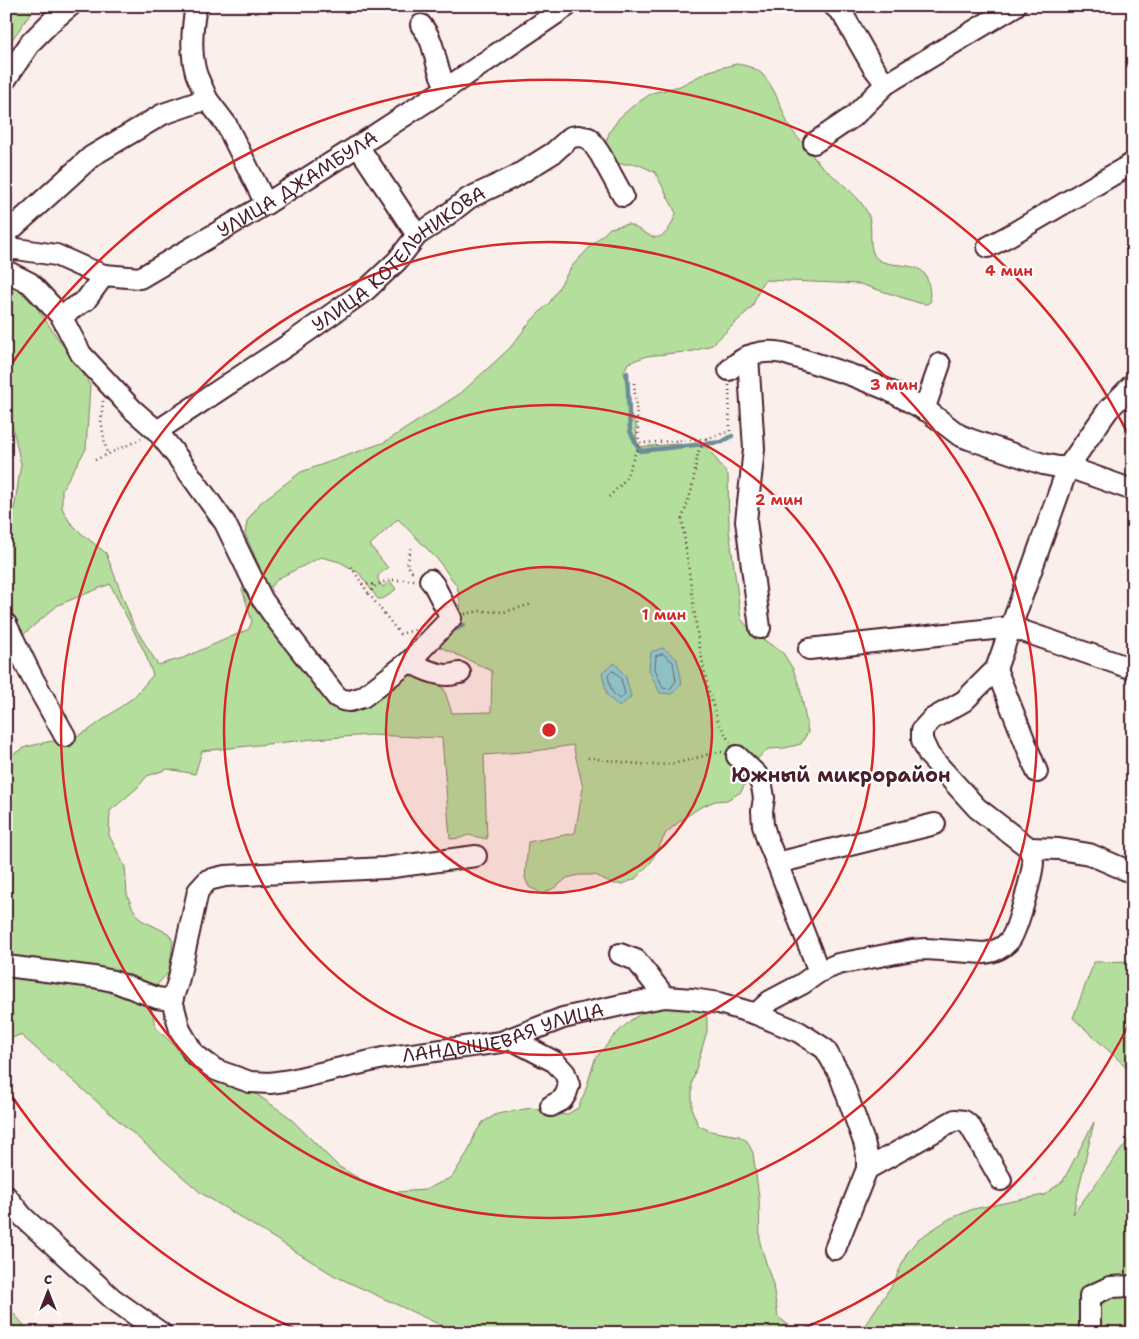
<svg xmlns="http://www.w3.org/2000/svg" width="1139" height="1339" font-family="'Shantell Sans',sans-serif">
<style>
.green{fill:#b3de9c;stroke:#7e7e64;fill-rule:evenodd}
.water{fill:#85d7dc;stroke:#6d8d95}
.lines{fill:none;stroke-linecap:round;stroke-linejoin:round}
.shore{stroke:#626972;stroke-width:1}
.stream{stroke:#6d8d95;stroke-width:4.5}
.minor-casing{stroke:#4a1f2b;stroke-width:24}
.path{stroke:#4a1f2b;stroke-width:2.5;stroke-dasharray:1 4;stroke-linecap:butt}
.minor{stroke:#fff;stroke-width:20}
.ring{fill:none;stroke:#d62828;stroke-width:2.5}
.labels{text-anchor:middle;stroke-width:4.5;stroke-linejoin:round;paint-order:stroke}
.street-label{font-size:19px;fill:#4a1f2b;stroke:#fff}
.neighbourhood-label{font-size:20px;font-weight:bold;fill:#4a1f2b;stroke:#fff}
.centre{fill:#d62828;stroke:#fff;stroke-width:2.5}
.ring-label{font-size:15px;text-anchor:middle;font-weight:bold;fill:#d62828;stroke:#fff;stroke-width:4.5;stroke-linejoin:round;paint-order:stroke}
</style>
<rect width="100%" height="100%" fill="#faefea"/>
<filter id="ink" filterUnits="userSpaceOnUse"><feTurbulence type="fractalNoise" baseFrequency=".02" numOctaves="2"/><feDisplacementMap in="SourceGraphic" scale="10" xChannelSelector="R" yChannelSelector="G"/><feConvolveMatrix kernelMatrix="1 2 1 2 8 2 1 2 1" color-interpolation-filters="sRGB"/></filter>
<g filter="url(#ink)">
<g class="green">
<polygon points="6,6 36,6 6,48"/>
<path d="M736,64C745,65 757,68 763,75C776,89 781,109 789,126C794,134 800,140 806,146C810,150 812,155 815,159C830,176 862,195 869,217C873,229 868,243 874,255C882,269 911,261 923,272C930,279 929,293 931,301L927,304L919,303L860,284L766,280L762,283L752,307L712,345L694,351L647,356L628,363L624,372L628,393L629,413L636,424L637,447L678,444L707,447L728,475L729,530L741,619L754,633L783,653L793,669L800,688L808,732L801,744L785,748L768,749L756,760L741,792L727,800L715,801L699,808L680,821L666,833L651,862L635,879L623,884H614L595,875H579L567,878L556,887L543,894L529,887L525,878L528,842L575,833L583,788L573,745L535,751L484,755L487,839L468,835L461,838L450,839L442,738L371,735L314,739L202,751L195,774L168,769L147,776L137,788L110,811L109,835L125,867L127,894L132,907L141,920L168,933L173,941L169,972L151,991L149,999L156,1028L200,1069L235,1086L256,1094L288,1116L338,1166L368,1184L396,1192L425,1190L452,1177L469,1150L475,1134L483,1122L497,1114L531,1108L566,1115L578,1108L585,1092L595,1059L614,1036L631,1020L647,1010L671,1004L703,1011L707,1018V1031L692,1083V1110L698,1125L710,1131L739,1136L747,1141L753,1153L759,1197L760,1243L773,1285L778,1317L799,1333H458L335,1276L201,1193L22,1036L19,1035L6,1041V758L26,747L47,742L75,737L89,730L134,697L153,675L145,653L110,584L58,605L24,634L6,605V518L14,510L21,464L12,425L6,415V283L16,287L37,308L90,385L86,449L62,489V508L69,521L82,534L106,553L133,624L158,665L183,658L249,629L252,621L242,589L260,568L245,534L247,521L261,502L301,472L385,442L461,393L510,348L530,322L550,302L572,266L590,247L610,228L628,224C634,226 649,236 653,237C666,240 673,222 676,213L655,172L637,164H619L609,153L606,141L610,131L620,117L633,106L652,93L680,86L709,71ZM398,519L437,559L457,586L460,601L461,617L455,628L436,645L492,671L491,712L452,713L444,689L412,671L339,701L261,597L279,578L321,557L340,562L359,573L378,599C385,600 391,593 396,589L390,581L383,587C374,576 378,575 388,568L370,545Z"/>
<polygon points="1133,961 1133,1073 1073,1018 1094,962"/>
<polygon points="1094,1122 1073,1214 1133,1134 1133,1333 857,1333 865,1325 894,1282 907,1253 918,1239 949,1219 973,1209 1044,1195 1063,1181"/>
<polygon points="6,1305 31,1333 6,1333"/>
</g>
<g class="water">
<polygon points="663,648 677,659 682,683 672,694 660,693 649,670 651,652"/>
<polygon points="615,663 626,677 631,697 619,707 607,695 602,672"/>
</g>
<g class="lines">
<g class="shore">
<polygon points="663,654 673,662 676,681 670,689 663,688 655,669 656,656"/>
<path d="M612,671L615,672L621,679L625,694L620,699C611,695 610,685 608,675Z"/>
</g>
<g class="stream">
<polyline points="627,373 630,431 640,451 722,442 732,436"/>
<polyline points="449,632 464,625"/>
</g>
<defs>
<g id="minor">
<path d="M196,6C192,28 190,52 196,73C199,82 204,90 207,99"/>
<polyline points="834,6 842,13 873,67 886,84 1015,6"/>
<path d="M421,25C435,42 433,55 440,73C441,78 445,83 447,88"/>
<polyline points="6,79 31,42 52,21 70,6"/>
<polyline points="814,143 854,116 886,84"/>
<polyline points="358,146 417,235"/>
<polyline points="6,234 92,156 163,114 207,99 226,124 266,204"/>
<polyline points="988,247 1012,234 1133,163"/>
<path id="s1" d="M6,250L17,249L56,255L85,268L104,275L140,278L266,204L358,146L447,88L567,6"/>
<polyline points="6,271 30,283 61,316 81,354 132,409 157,431 176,455 225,523 262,599 277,620 337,697 343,700 350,701 363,697 410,661 451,618 434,585 430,580"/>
<polyline points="61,316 86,300 104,275"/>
<polyline points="748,356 754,449 746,521 760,628"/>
<path d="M729,370C746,354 761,349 783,353L851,375L886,389L929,412L959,435L969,439L1043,464L1058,467H1068L1133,490"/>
<polyline points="924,410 940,364"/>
<path id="s2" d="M157,431L288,345L366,290L397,261L417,235L442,219L469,198L516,176L553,153L571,137L579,136L589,138L600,154L623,196"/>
<polyline points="6,624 32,677 65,736"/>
<polyline points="809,649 1011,627 1133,669"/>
<path d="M410,661C418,668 437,675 448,675C452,675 456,673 460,673"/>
<polyline points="996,669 1037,772"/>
<polyline points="737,756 757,775 762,786 764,798 762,811 763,825 767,839 777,863 819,972"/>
<polyline points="1029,848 1059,849 1089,854 1133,873"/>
<polyline points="777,863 935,824"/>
<polyline points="620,954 636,960 665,997"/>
<polyline points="6,966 94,977 113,981 157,998 172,1000"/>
<path id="s3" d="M172,1000L180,1030L194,1054L216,1070L250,1082L270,1083L291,1080L383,1058L501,1042L563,1018L626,1004L665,997L692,999L719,1003L756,1014L799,1032L825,1049L839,1073L864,1142L867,1155V1169L835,1249"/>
<polyline points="172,1000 178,982 198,891 208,880 225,876 385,868 476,856"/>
<path d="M756,1014L770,1001L802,984L819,972L838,964L912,950L926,949L984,953C994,952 1002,949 1009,941C1017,933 1032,875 1033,863C1033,858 1031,853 1029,848L977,808L929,755L922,740V730L932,719L964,701L996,669L1068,467L1108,410L1133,384"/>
<polyline points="511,1039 555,1062 565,1073 569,1085 566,1094 562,1100 551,1106"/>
<polyline points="867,1169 955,1120 964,1121 970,1126 1001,1180"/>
<polyline points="6,1196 23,1217 113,1299 161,1333"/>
<polyline points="1090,1333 1090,1296 1110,1287 1133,1286"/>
</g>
</defs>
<use href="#minor" class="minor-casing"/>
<g class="path">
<polyline points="634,383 639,441 641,443 706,439"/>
<polyline points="729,385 730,431 706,439 698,452 692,489 682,519 698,639 708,689 718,721 730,743"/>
<polyline points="103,401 101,421 107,454"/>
<polyline points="95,460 141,439"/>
<polyline points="609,497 625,480 635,454 641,443"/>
<polyline points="411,548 407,565 414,574"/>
<polyline points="351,567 369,594"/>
<polyline points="414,580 390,580 376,585 369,594 400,634 416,630"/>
<polyline points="362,584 376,585"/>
<polyline points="465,614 479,611 504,612 532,604"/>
<path d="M588,758C615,760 642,767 669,764C678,763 687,761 696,758C704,756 712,752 722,752"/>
</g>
<use href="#minor" class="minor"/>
</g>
</g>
<circle cx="549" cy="730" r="163" fill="#d62828" fill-opacity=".12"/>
<g class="ring">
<circle cx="549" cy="730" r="163"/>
<circle cx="549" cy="730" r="325"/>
<circle cx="549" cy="730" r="488"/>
<path d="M1131 1020A650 650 0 0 1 792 1333M306 1333A650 650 0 0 1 7 1089M7 371A650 650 0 0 1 1131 440"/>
</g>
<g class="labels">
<g class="street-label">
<text dy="7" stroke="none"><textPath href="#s1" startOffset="322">УЛИЦА ДЖАМБУЛА</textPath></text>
<text dy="7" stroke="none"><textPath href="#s2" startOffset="298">УЛИЦА КОТЕЛЬНИКОВА</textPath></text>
<text dy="7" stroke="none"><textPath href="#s3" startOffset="381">ЛАНДЫШЕВАЯ УЛИЦА</textPath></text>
</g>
<g class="neighbourhood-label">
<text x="841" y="782">Южный микрорайон</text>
</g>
</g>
<circle cx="549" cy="730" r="8" class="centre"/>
<g class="ring-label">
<text x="1009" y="276">4 мин</text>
<text x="894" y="390">3 мин</text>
<text x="779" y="505">2 мин</text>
<text x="664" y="620">1 мин</text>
</g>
<rect width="1139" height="1339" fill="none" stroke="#fff" stroke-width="25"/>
<rect x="12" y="12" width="1114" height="1314" fill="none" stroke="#4a1f2b" stroke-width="2" filter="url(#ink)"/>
<g transform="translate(48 1292)" stroke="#ffffff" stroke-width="4" paint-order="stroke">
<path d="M0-4L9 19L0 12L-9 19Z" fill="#4a1f2b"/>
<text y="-8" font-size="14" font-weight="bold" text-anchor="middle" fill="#4a1f2b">С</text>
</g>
</svg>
